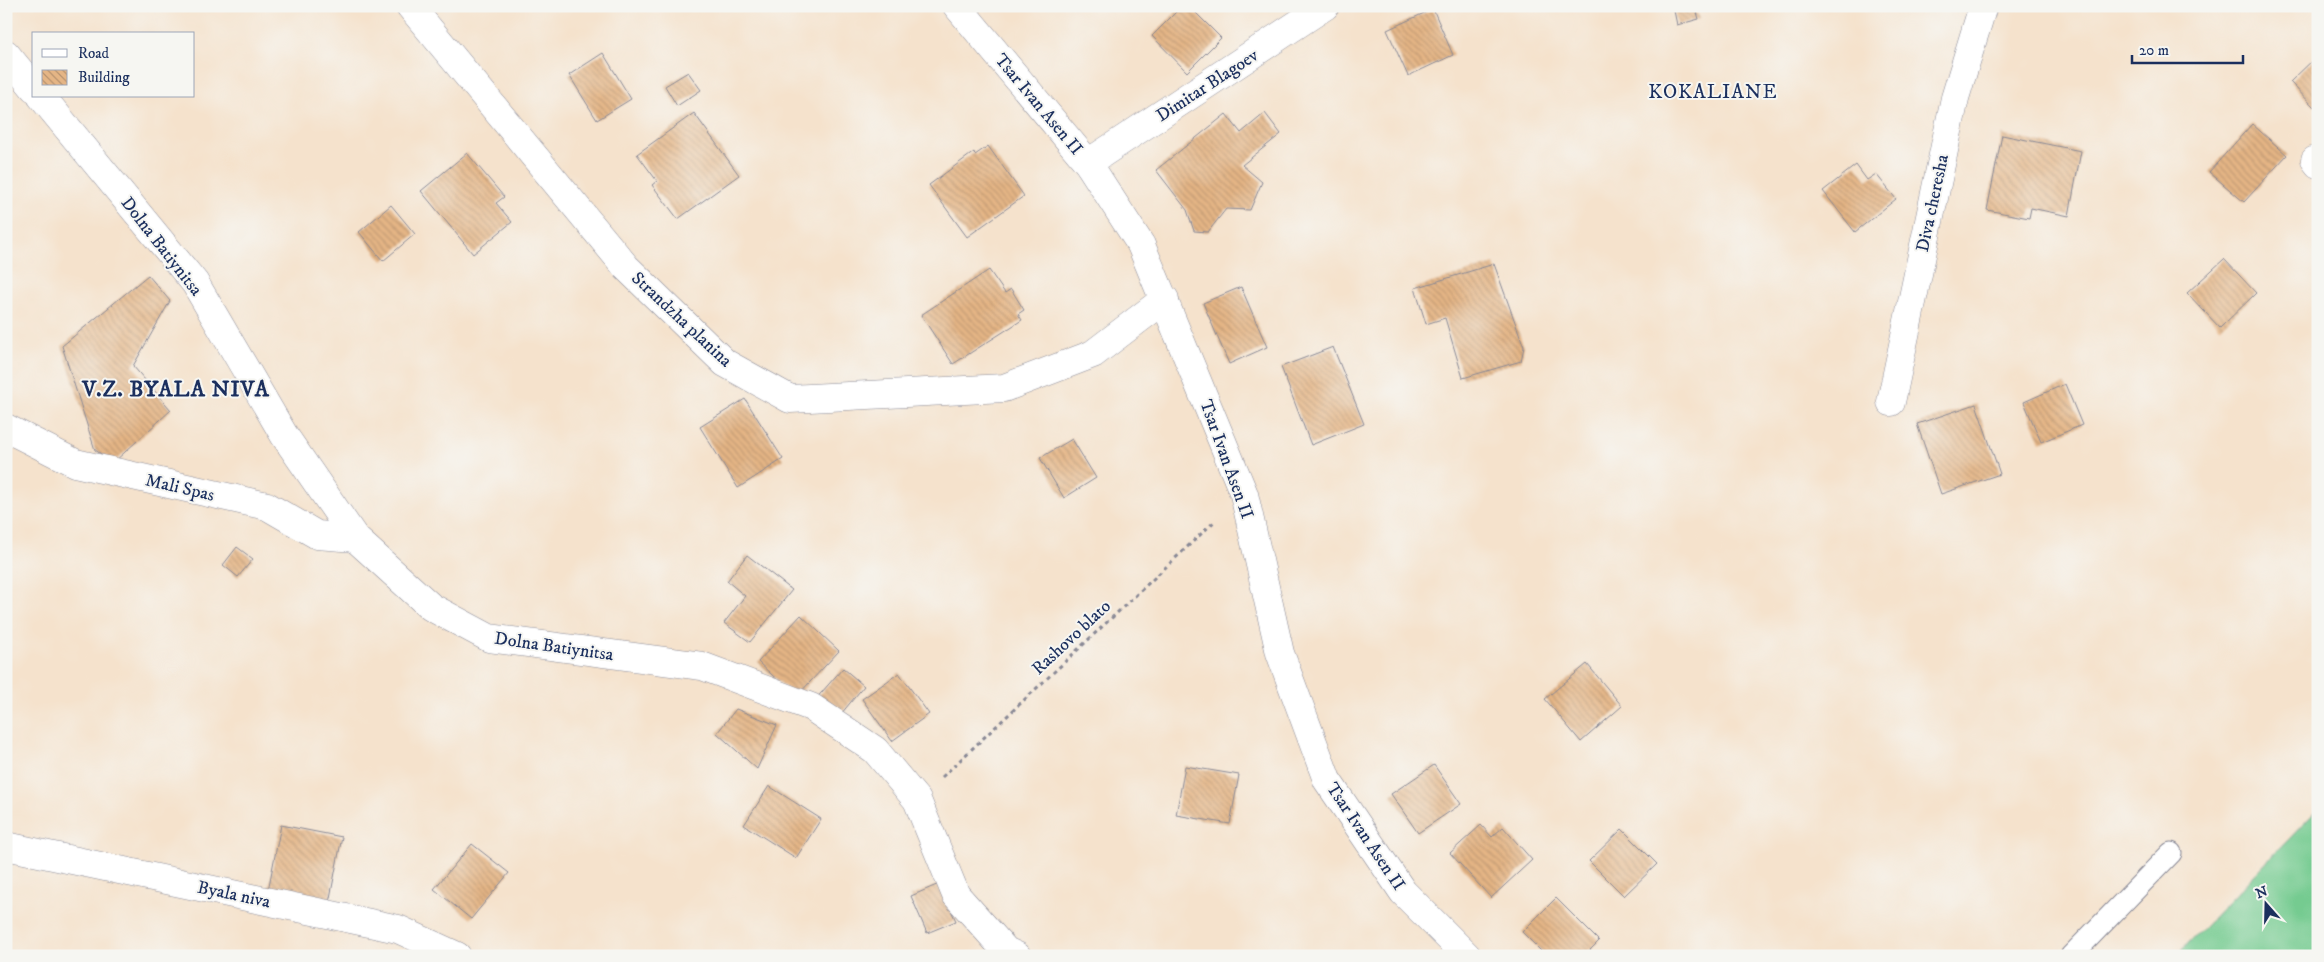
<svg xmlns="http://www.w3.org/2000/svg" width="2324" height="962" font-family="'IM FELL DW Pica',serif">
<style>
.garden{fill:#75cb90;stroke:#487d77}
.building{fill:url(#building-back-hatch)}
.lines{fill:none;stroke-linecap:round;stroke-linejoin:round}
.lane-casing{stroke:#888895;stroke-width:23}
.street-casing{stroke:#888895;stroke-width:29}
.path{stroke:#888895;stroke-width:3;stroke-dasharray:4 4;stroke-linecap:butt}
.lane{stroke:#fff;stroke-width:21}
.street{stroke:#fff;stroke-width:28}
.labels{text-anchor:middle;stroke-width:4;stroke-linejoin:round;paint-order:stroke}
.street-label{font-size:18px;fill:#1b2f5e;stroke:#f6f6f2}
.quarter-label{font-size:20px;letter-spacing:1px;fill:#1b2f5e;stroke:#f6f6f2}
.district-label{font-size:22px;font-weight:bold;letter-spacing:1px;fill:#1b2f5e;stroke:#f6f6f2}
</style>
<defs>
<pattern id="building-back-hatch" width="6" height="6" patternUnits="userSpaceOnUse" patternTransform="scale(1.25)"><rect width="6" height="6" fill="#e5b585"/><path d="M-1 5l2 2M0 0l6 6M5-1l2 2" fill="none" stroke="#b99470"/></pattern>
</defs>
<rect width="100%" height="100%" fill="#f6f6f2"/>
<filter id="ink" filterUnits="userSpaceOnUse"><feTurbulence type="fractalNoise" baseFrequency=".02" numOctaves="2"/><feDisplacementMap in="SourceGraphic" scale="10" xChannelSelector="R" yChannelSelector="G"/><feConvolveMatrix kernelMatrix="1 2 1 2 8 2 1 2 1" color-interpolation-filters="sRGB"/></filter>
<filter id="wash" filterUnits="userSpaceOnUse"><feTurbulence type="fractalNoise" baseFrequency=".0096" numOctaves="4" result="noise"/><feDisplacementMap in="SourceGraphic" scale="20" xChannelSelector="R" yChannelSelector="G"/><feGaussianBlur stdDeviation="1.12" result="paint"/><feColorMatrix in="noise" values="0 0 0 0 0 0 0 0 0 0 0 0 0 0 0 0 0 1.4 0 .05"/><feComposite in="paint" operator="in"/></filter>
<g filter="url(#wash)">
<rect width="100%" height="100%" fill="#f5e2cc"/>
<polygon class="garden" points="2318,809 2318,956 2176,956"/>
<g id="blocks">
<g class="building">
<polygon points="1182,6 1189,6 1221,38 1187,72 1152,36"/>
<polygon points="1673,6 1695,6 1699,19 1677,25"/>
<polygon points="1433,9 1453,55 1408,76 1387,30"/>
<polygon points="603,53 631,99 597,120 569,75"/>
<polygon points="2318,55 2318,104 2314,107 2290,82"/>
<polygon points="688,72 701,90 677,106 665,86"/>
<polygon points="694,113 739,175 678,219 652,185 657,181 637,154"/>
<polygon points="1265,113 1281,134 1242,165 1262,182 1250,210 1226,209 1208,232 1194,231 1187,210 1156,170 1226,114 1241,133"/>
<polygon points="2252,124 2287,155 2244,202 2209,172"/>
<polygon points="2002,135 2081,151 2069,216 2031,208 2029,218 1987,210"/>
<polygon points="988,146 1024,196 967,237 929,185 974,152 975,155"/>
<polygon points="467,153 504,197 496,203 512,222 473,254 421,191"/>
<polygon points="1856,165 1867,180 1876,174 1896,199 1855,232 1823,191"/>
<polygon points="391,205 415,234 383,261 359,232"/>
<polygon points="2224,259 2256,293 2220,328 2187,293"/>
<polygon points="1494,264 1524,347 1521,361 1463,378 1445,318 1426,324 1415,288"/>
<polygon points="989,270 1005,293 1011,289 1024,310 1018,314 1022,320 953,364 921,315"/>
<polygon points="148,275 170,301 133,366 171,410 114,462 95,450 62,346"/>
<polygon points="1241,287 1267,347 1229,364 1203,303"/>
<polygon points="1333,347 1364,424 1311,445 1281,367"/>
<polygon points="2065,384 2082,425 2041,442 2024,402"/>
<polygon points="745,399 783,459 738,488 700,427"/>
<polygon points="1976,404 2000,474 1941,494 1917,424"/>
<polygon points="1072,439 1096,478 1064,498 1040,458"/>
<polygon points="237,547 253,559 238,577 223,565"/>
<polygon points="747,555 792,590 750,642 724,623 745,596 727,581"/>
<polygon points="801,615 839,651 796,697 758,662"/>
<polygon points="1587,664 1622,706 1581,742 1545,699"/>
<polygon points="843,668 864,686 841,714 814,701"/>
<polygon points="899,673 929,714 892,741 862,699"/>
<polygon points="736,709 777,725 757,769 717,733"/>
<polygon points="1434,765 1461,804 1418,833 1391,794"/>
<polygon points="1185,766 1239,775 1230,824 1176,815"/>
<polygon points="769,786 821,819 796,858 744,825"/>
<polygon points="281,825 342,837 328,908 267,896"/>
<polygon points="1481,825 1492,837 1503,827 1532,860 1491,898 1450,853"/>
<polygon points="1622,829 1657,864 1624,896 1589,861"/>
<polygon points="472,844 509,873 471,919 434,889"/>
<polygon points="939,884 956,921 927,933 911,896"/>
<polygon points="1556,898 1599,941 1584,956 1546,956 1522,932"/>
</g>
</g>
</g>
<g filter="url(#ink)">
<use href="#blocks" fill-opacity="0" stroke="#888895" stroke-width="1"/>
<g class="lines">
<defs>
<polyline id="lane" points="2071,956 2171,853"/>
<g id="street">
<polyline points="410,6 626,267 725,363 790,399 1004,388 1093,354 1165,299"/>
<polyline points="957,6 1088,163 1141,245 1244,494 1280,653 1327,780 1403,892 1467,956"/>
<polyline points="6,54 34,88"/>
<polyline points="41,96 195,283 284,435 355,538 431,607 489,638 702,666 811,707 875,750 917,800 956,895 1006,951 1017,956"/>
<polyline points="2315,160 2318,164"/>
<polyline points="1088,163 1325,6"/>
<polyline points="1891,402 1955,98 1983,6"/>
<polyline points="6,428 75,463 267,506 317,535 355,538"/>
<polyline points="6,846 398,929 457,956"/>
</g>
</defs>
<use href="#lane" class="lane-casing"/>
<use href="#street" class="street-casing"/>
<polyline class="path" points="942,777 1216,520"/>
<use href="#lane" class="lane"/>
<use href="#street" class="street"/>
</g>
</g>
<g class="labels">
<g class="street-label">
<text transform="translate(1207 85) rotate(-33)" y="6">Dimitar Blagoev</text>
<text transform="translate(1039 104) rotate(50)" y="6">Tsar Ivan Asen II</text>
<text transform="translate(1932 203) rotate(-78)" y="6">Diva cheresha</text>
<text transform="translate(162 246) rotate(52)" y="6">Dolna Batiynitsa</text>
<text transform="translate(682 319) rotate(43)" y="6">Strandzha planina</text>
<text transform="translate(1227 459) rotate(70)" y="6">Tsar Ivan Asen II</text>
<text transform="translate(180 487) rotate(13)" y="6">Mali Spas</text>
<text transform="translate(1071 637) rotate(-43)" y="6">Rashovo blato</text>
<text transform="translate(554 646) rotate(8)" y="6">Dolna Batiynitsa</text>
<text transform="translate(1366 836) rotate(56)" y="6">Tsar Ivan Asen II</text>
<text transform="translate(234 894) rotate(12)" y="6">Byala niva</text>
</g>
<g class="quarter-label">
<text x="1713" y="98">KOKALIANE</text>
</g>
<g class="district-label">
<text x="176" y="396">V.Z. BYALA NIVA</text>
</g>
</g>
<rect width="2324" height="962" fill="none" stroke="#f6f6f2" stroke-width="25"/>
<rect x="32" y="32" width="162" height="65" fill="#f6f6f2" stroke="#9ea6b7"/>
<rect x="42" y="49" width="25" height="8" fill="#ffffff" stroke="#9ea6b7"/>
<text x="78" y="58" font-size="15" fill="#1b2f5e">Road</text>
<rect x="42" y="70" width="25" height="15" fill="url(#building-back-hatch)" stroke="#9ea6b7"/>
<text x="78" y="82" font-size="15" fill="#1b2f5e">Building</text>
<g transform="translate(2266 904) rotate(340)" stroke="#f6f6f2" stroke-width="4" paint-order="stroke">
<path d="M0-4L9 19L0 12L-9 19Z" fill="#1b2f5e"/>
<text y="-8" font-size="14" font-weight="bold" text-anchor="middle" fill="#1b2f5e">N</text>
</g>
<path d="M2132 55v8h111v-8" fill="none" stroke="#1b2f5e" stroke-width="2.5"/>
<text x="2139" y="55" font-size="15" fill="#1b2f5e" stroke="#f6f6f2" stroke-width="4" paint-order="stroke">20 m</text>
</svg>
